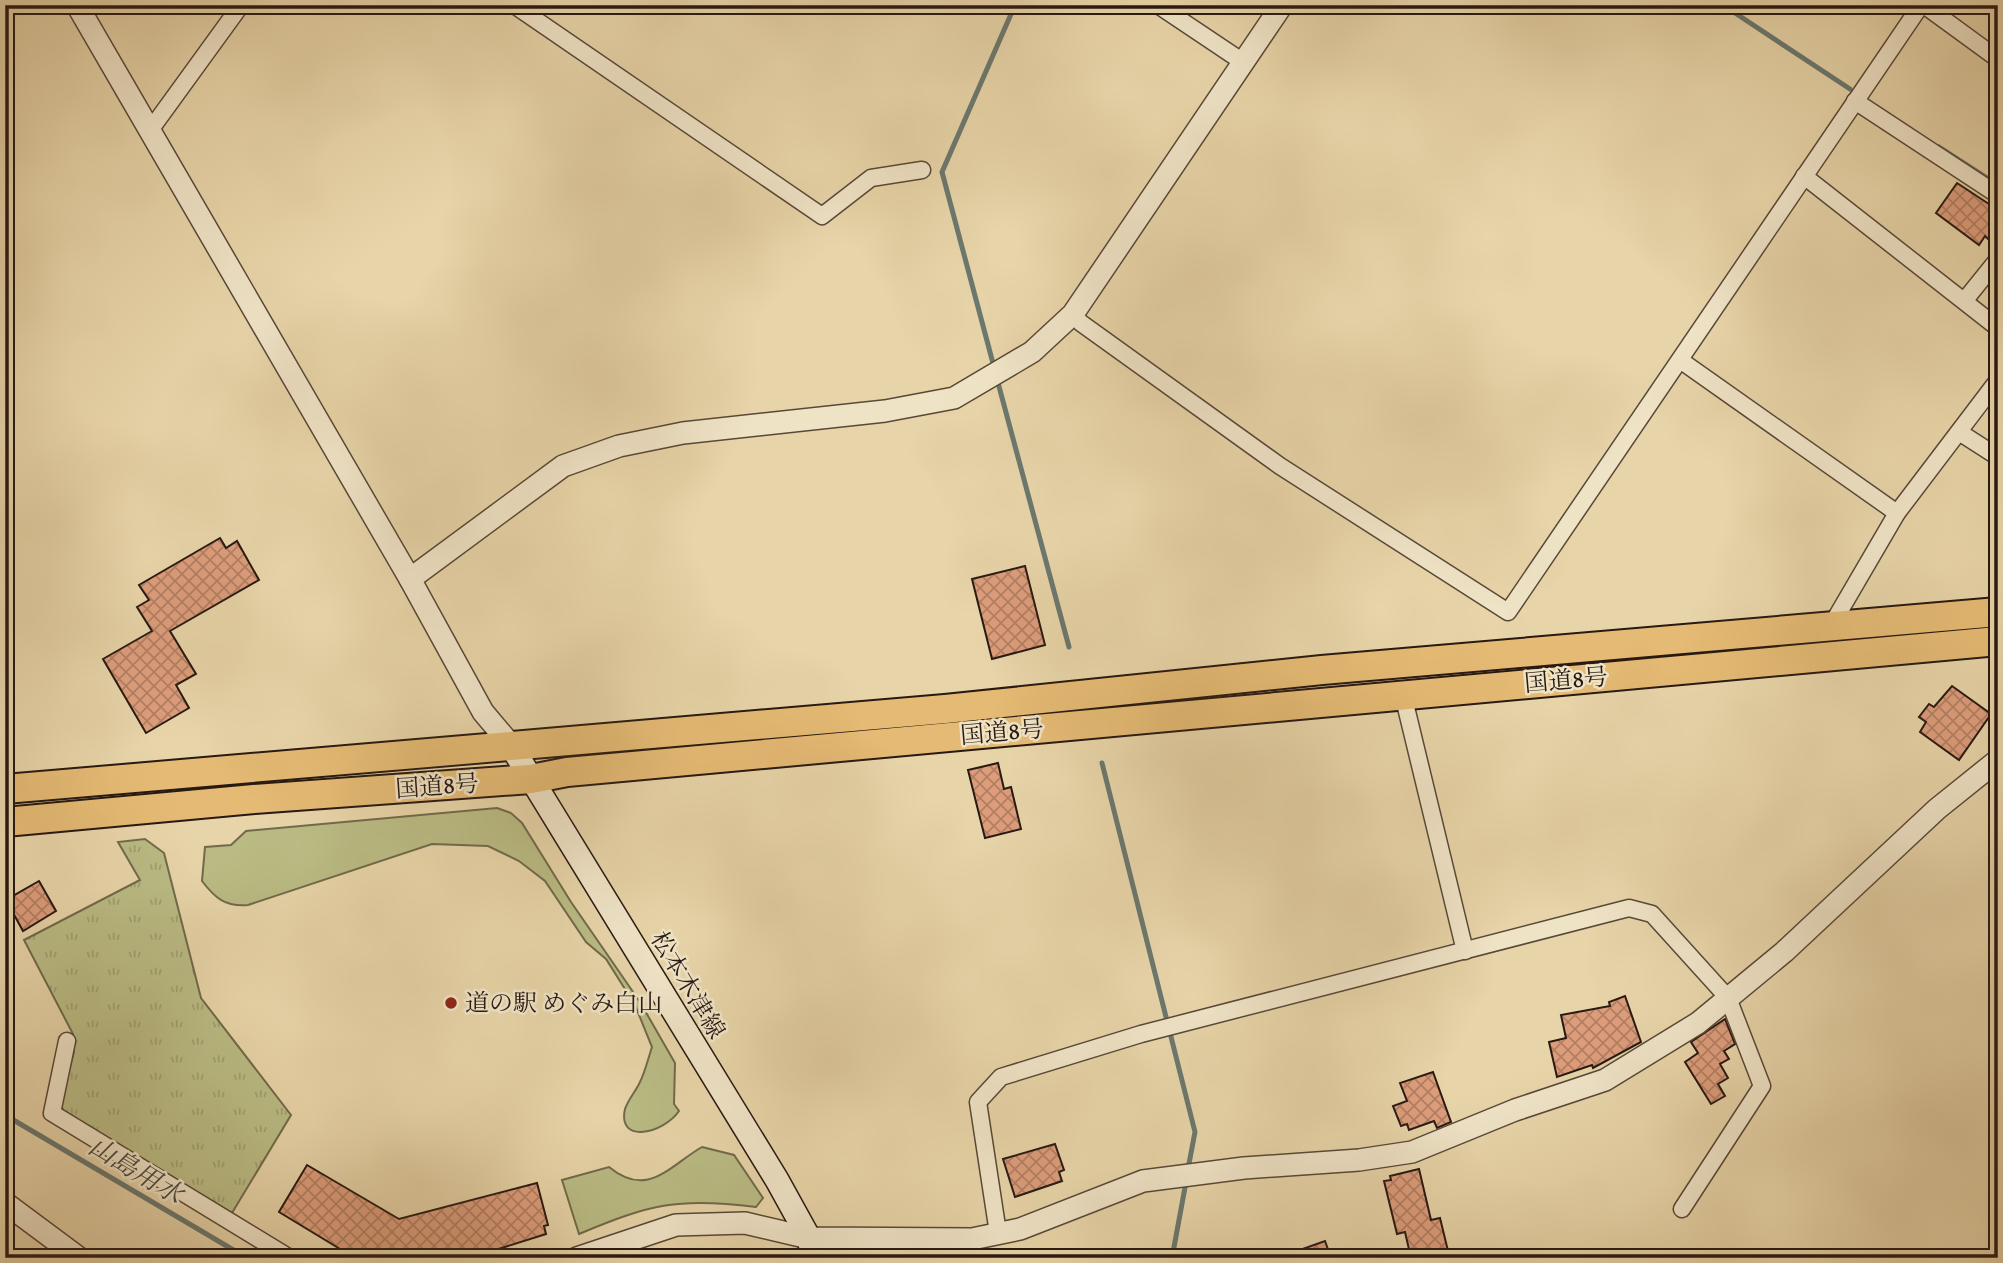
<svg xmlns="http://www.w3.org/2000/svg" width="2003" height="1263" font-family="'Gentium Book Plus','Noto Serif JP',serif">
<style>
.green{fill:#babb84;stroke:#716a4b;stroke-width:2}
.park{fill:url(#park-tufts);stroke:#716a4b;stroke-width:2}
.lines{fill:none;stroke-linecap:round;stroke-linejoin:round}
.stream{stroke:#6b786e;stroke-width:5}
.building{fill:url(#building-cross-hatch);stroke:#281912;stroke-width:2}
.minor-casing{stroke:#584838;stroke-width:19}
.tertiary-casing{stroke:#584838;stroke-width:24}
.secondary-casing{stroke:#281912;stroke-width:26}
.trunk-casing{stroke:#281912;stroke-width:32}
.minor{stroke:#efe3c6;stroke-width:16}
.tertiary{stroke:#efe3c6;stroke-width:21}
.secondary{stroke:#efe3c6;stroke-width:23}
.trunk{stroke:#e4ba74;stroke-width:28}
.poi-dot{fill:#8f2418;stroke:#efe3c6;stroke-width:2.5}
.labels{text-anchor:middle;stroke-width:5;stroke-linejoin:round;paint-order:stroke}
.street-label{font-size:24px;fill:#281912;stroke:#efe3c6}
.poi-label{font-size:24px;fill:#281912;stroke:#efe3c6;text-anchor:start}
.water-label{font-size:26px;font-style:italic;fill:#494940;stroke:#efe3c6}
</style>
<defs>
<pattern id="park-tufts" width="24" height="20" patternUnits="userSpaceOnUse" patternTransform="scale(1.75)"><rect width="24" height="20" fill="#babb84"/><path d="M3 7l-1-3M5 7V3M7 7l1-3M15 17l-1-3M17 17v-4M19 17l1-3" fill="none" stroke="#a0a071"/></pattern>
<pattern id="building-cross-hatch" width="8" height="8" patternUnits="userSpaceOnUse" patternTransform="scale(1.75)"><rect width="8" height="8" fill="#dd9d7b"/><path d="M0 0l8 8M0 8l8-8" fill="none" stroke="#b37f63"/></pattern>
</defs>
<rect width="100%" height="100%" fill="#e7d4a8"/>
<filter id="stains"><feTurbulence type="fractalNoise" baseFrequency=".00286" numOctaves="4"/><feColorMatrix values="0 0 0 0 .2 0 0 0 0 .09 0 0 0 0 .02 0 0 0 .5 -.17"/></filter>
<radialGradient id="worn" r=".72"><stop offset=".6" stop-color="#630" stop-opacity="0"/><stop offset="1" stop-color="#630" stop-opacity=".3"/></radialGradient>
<g class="green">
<path d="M497,808L511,813L522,823L571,902L640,1002L675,1063L674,1104L679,1111C664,1133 617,1145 625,1109C628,1100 635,1092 639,1084C645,1073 648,1059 652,1047L635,1005L606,959L586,942L545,881L519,861L488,846L432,844L248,905C225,907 215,898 202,881L205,847L231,845L246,831Z"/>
<path d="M702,1147L734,1155L763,1198L756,1207C679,1197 650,1204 579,1234L562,1180L609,1167C648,1199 669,1166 702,1147Z"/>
</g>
<polygon class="park" points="145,839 164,853 201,998 291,1115 232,1213 66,1115 60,1104 74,1052 73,1034 24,940 140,880 118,842"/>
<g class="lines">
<g class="stream">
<polyline points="1723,5 1850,89"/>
<polyline points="1939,147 1998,185"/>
<polyline points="994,367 942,172 1015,5"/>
<polyline points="997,379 1069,647"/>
<polyline points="1102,763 1195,1132 1188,1169"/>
<polyline points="5,1115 247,1258"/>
<polyline points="1172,1258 1186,1182"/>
</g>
</g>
<g class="building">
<polygon points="1957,183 1998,210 1998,224 1988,239 1985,236 1979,245 1936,213"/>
<polygon points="220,538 226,548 237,541 259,580 170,631 196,674 176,685 189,708 146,733 103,659 152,631 137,607 149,600 139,585"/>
<polygon points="1025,566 1045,645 992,659 972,579"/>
<polygon points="1952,686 1991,714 1959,760 1920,732 1926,722 1919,717 1929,704 1934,707"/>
<polygon points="998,763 1004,789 1011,787 1021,829 985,838 968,770"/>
<polygon points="39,881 56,911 23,931 6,900"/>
<polygon points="1625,996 1641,1042 1593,1068 1592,1065 1557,1077 1549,1042 1566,1038 1561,1015 1610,1006 1609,1002"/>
<polygon points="1725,1019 1735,1044 1724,1051 1729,1059 1720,1064 1728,1078 1718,1084 1725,1096 1711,1104 1685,1062 1698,1053 1691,1042"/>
<polygon points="1433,1072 1451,1122 1437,1128 1434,1121 1409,1130 1407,1124 1401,1126 1393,1106 1407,1101 1400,1083"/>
<polygon points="1055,1144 1064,1170 1059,1172 1062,1181 1015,1197 1003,1159"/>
<polygon points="307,1165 399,1219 537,1183 548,1225 544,1226 546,1234 470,1258 355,1258 279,1212"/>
<polygon points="1419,1169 1431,1220 1440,1218 1448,1251 1436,1253 1437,1258 1411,1258 1405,1232 1397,1234 1384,1181 1391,1180 1390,1176"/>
<polygon points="1325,1241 1331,1258 1283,1258 1283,1256"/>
</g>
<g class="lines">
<defs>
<g id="minor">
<polyline points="514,5 822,216 871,178 922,170"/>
<polyline points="1158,5 1243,62"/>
<polyline points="1924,5 1998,59"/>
<polyline points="1855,101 1998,195"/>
<polyline points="151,129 241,5"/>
<polyline points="1804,176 1998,328"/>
<polyline points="1965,300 1998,259"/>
<polyline points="1073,314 1081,323 1280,466 1508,612 1921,5"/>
<polyline points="1680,360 1897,513"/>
<polyline points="1959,432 1998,457"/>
<polyline points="1831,626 1897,513 1998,380"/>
<polyline points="1403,695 1465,951"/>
<polyline points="67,1041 52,1113 290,1258"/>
<polyline points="998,1233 978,1102 1001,1077 1141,1034 1629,908 1652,914 1728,998 1762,1086 1682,1209"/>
</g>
<g id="tertiary">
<polyline points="77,5 410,579 483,712 510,744"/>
<polyline points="410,579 563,466 619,446 683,433 885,411 954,398 1032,352 1073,314 1282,5"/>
<polyline points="5,1203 79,1258"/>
<polyline points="577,1258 676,1225 745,1223 809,1238 972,1239 1020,1229 1143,1181 1244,1168 1359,1160 1412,1152 1515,1110 1605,1080 1698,1023 1784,952 1937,809 1998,760"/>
</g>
<polyline id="secondary" points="510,744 777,1180 809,1238 813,1258"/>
<g id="trunk">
<polyline points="5,789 945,709 1322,670 1998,612"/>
<polyline points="5,822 254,799 531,779 567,772 1998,641"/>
</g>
</defs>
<use href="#minor" class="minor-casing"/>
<use href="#tertiary" class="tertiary-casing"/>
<use href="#secondary" class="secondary-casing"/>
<use href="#trunk" class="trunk-casing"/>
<use href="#minor" class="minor"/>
<use href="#tertiary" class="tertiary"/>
<use href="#secondary" class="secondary"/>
<use href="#trunk" class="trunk"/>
</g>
<circle class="poi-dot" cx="451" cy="1003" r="7"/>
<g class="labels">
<g class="street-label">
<text transform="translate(1566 680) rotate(-5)" y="8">国道8号</text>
<text transform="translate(1002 732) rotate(-5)" y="8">国道8号</text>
<text transform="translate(437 786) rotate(-4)" y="8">国道8号</text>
<text transform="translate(688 985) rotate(59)" y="8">松本木津線</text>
</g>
<g class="poi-label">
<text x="465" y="1011">道の駅 めぐみ白山</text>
</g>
<g class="water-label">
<text transform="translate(136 1170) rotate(31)" y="9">山島用水</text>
</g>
</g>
<rect width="2003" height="1263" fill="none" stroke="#e7d4a8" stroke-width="28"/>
<rect x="7" y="7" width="1989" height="1249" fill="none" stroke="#281912" stroke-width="3.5"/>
<rect x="14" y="14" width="1975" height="1235" fill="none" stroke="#281912" stroke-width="2"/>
<rect width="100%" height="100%" filter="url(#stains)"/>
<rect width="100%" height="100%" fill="url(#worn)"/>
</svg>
